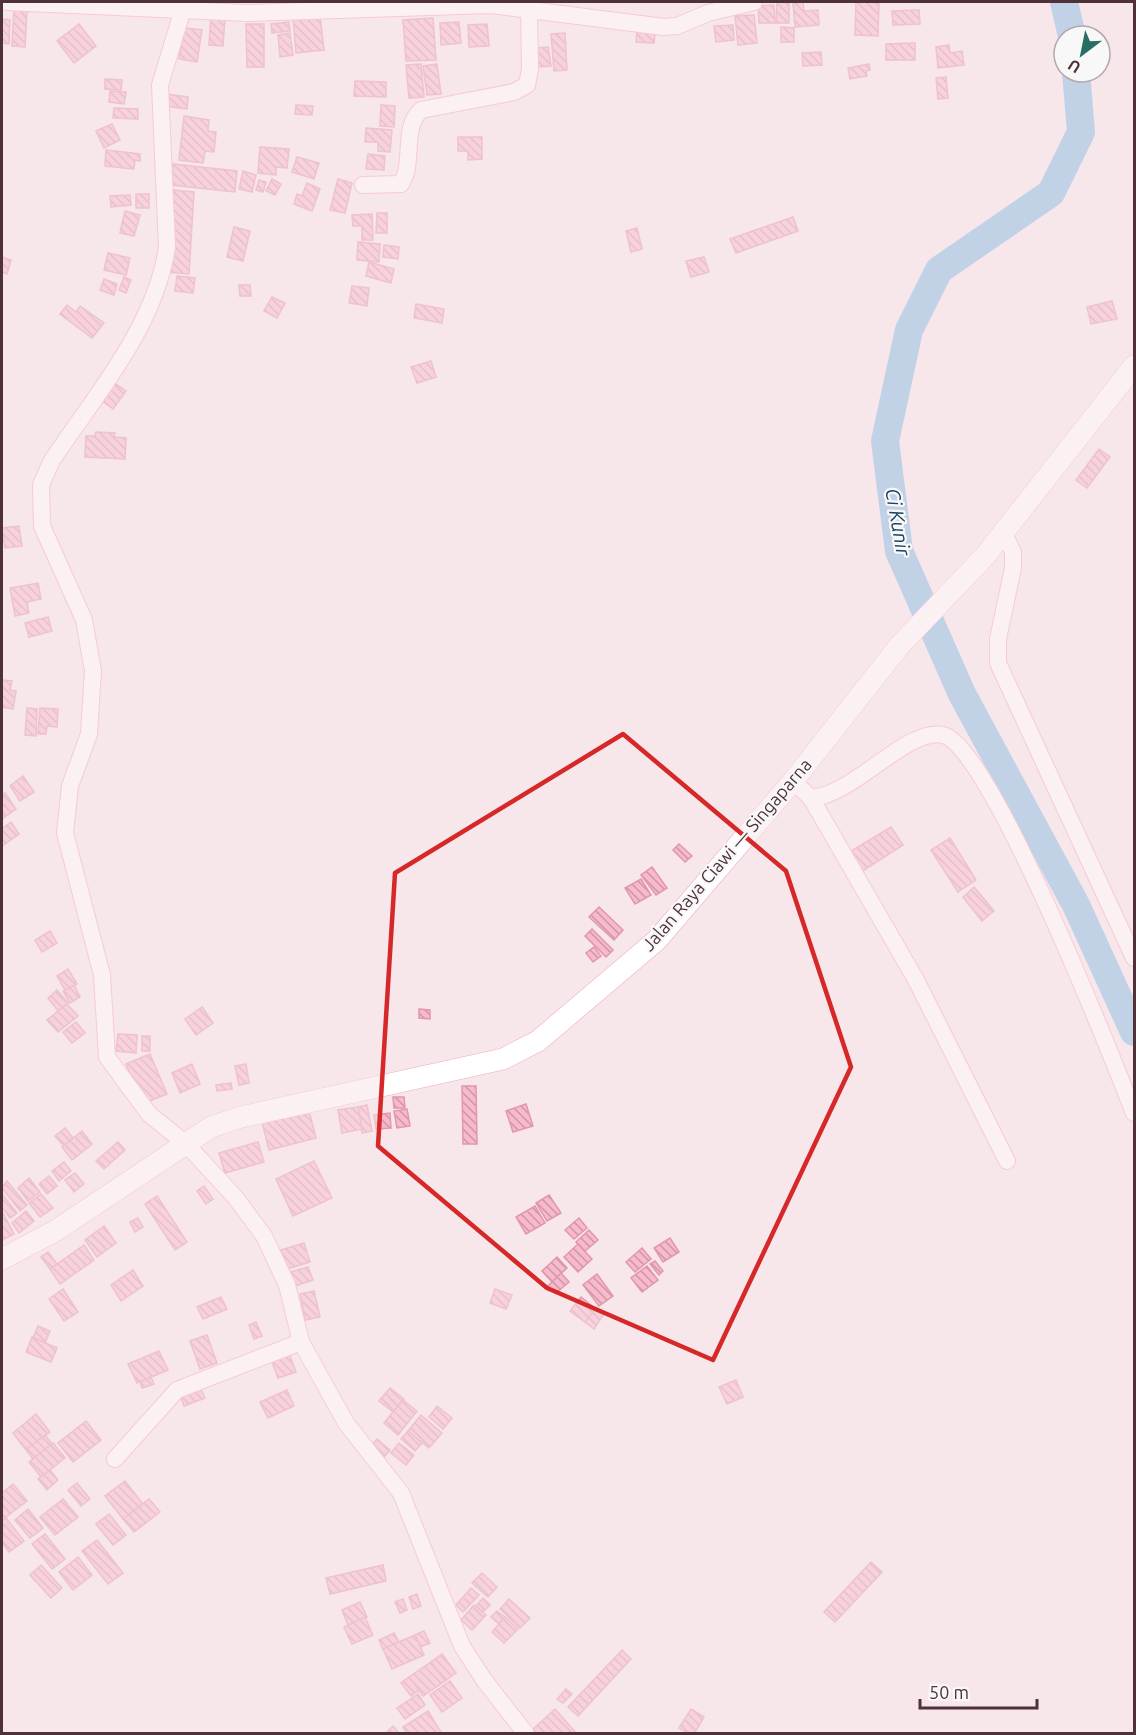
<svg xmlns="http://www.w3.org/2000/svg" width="1136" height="1735" font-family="Ubuntu,sans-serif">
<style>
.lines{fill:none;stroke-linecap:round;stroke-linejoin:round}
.river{stroke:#80bae3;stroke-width:28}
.building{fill:url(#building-back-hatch);stroke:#e297ad;stroke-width:1.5}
.minor-casing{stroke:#f5a9bf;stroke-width:18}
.major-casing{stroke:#f5a9bf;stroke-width:22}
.minor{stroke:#fff;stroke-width:16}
.major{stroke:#fff;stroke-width:21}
.marked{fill:none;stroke:#d62828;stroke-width:4.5;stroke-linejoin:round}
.labels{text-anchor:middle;stroke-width:4.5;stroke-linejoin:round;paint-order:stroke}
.street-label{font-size:18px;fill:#4f313a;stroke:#f8f8f8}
.water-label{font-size:20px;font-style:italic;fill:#174360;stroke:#f8f8f8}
</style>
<defs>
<pattern id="building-back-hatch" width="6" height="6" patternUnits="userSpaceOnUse" patternTransform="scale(1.5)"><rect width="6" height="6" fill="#f8b9cb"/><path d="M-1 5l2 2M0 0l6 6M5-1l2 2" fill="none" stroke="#cb97a6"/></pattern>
</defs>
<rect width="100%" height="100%" fill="#f7e6ea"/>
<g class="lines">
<g class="river">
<polyline points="1064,2 1072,36"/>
<polyline points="1076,72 1081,132 1051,193 939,270 909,330 885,441 899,551 962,694 1076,905 1134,1032"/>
</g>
</g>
<g class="building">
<polygon points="777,2 789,2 789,23 776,23"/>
<polygon points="803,2 804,11 818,10 819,25 795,27 793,3"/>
<polygon points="856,2 879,2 878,36 855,35"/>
<polygon points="774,5 775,23 759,23 758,6"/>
<polygon points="14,9 27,10 25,47 12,46"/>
<polygon points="919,10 920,24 893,25 892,11"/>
<polygon points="754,15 757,43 738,45 735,16"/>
<polygon points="211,16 225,17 223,46 209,45"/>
<polygon points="320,16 324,50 296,53 293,19"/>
<polygon points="433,18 436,60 406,61 403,20"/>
<polygon points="2,19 10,20 9,44 2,43"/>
<polygon points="289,22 290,31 272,33 271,24"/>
<polygon points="459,22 461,43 441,45 440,23"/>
<polygon points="79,24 96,46 74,63 57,41"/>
<polygon points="246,24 264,24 264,67 247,67"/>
<polygon points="487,24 489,46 469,47 468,25"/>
<polygon points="733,25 734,40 716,42 714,26"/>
<polygon points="781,27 794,28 794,42 781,42"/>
<polygon points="184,28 202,30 197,62 179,59"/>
<polygon points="637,31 655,33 654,43 636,42"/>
<polygon points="290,33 293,55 280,57 278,35"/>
<polygon points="565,33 567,70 554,71 551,34"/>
<polygon points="915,43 915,60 886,60 886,44"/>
<polygon points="949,45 950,53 962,51 964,65 938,68 936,47"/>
<polygon points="548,47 551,66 538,67 536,48"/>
<polygon points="821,52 822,65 803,66 802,53"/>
<polygon points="421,64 424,97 409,98 406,65"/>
<polygon points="437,64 441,94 427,95 423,66"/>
<polygon points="869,64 870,70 866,71 867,76 850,79 848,68"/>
<polygon points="946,77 948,98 938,99 936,78"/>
<polygon points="105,79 122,80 121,90 105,89"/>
<polygon points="355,81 386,82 386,97 354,96"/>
<polygon points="110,91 126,92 124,104 109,102"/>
<polygon points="166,94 188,97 187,109 165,106"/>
<polygon points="296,105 313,106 312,115 295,114"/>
<polygon points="381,105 395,106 394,127 380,126"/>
<polygon points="114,108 138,109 138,119 113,118"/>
<polygon points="184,116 209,120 208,131 216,132 214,152 205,151 203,163 179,160"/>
<polygon points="112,124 120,140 104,148 96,131"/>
<polygon points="366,128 392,130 390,152 378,151 378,142 365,142"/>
<polygon points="458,137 482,137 482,159 468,160 468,151 458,151"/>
<polygon points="260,147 289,149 287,168 276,167 276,175 258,173"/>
<polygon points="106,150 140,154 140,161 135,160 134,169 105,166"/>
<polygon points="368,154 385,156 384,170 366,169"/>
<polygon points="297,157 319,163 314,179 292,172"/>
<polygon points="173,164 237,171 235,192 171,185"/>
<polygon points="243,171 256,175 252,192 239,189"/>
<polygon points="272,179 281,184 275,195 266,191"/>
<polygon points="338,179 352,183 345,213 330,210"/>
<polygon points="259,180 266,182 263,192 256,190"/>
<polygon points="307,183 320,189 312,211 294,204 297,194 302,196"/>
<polygon points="173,190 194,192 189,274 167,272"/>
<rect x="136" y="194" width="13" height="14"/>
<polygon points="130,195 131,205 111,207 110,196"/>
<polygon points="125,211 140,215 134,236 120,233"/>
<polygon points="377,213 387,213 387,233 376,233"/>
<polygon points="372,214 373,240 362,240 362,226 353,226 352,215"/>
<polygon points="793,217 798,231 736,253 730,239"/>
<polygon points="234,227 250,231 243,261 227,257"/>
<polygon points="637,228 642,249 631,252 626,231"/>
<polygon points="358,242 380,244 379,262 357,260"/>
<polygon points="384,245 399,247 398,259 383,257"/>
<polygon points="108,253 130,258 126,275 104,270"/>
<polygon points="2,257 11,260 7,274 2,272"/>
<polygon points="704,257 709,272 691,277 686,261"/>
<polygon points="369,262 394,269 391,283 366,276"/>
<polygon points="177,276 195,278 193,293 175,291"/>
<polygon points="124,277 131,280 126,293 119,290"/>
<polygon points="104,279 117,284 114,295 100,290"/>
<polygon points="239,285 250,285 251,296 240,296"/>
<polygon points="352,286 369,288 367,306 349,303"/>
<polygon points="272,297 285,303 277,318 264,311"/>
<polygon points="1112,301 1117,319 1091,324 1087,307"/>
<polygon points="416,304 444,309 442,323 414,318"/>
<polygon points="67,305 76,312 80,306 104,323 92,338 60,314"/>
<polygon points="431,361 436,377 417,383 411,367"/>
<polygon points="113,382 126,391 113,409 101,400"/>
<polygon points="96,432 115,433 114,437 126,438 125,459 85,457 86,436 95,436"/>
<polygon points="1099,449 1110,457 1087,488 1076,480"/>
<polygon points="19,526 22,546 5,548 2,528"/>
<polygon points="38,583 41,599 27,602 29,613 15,616 10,588"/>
<polygon points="48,617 52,631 29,637 25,623"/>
<polygon points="2,680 12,681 10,690 16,691 13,709 2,707"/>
<polygon points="27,708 37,709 36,736 25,735"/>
<polygon points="40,708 58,709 57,727 47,726 46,734 38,734"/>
<polygon points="23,776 34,792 20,801 10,786"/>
<polygon points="5,793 16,809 2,819 2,795"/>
<polygon points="11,822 19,834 2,846 2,829"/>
<polygon points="891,827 903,845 861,872 848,853"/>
<polygon points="950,838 976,880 958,892 931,850"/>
<polygon points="679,844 692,856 685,862 673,850"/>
<polygon points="652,867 667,888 656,895 641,875"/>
<polygon points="641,879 651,895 635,904 625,888"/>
<polygon points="974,887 994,911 982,921 963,897"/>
<polygon points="599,907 623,930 614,940 589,917"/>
<polygon points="592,929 613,950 606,957 585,936"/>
<polygon points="50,931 57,943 42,952 35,940"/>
<polygon points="594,947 601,956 593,962 586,953"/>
<polygon points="68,969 77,984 65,990 57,976"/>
<polygon points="74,985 80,997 70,1003 63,991"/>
<polygon points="57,990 68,1003 58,1011 48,998"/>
<polygon points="67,1004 78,1016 58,1032 47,1020"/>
<polygon points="202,1007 213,1023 196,1035 185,1019"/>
<polygon points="419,1009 430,1010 430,1019 419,1018"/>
<polygon points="76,1022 85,1033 72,1043 63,1032"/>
<polygon points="118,1034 137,1035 136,1053 116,1051"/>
<rect x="142" y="1036" width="8" height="15"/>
<polygon points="150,1054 167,1094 142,1104 126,1064"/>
<polygon points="192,1064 200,1084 180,1093 172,1073"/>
<polygon points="246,1064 249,1083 239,1085 235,1066"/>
<polygon points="231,1083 232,1089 217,1091 216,1085"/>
<polygon points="462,1086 476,1086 477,1144 463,1144"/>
<polygon points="393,1097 404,1097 405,1108 394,1108"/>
<polygon points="526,1104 533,1126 513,1132 506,1111"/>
<polygon points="367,1105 372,1131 362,1133 358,1107"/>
<polygon points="358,1107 362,1129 342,1133 338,1110"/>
<polygon points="407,1109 410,1126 397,1128 394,1111"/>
<polygon points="309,1111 316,1138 269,1150 262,1122"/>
<polygon points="390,1113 391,1128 376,1129 374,1115"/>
<polygon points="65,1128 73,1138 64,1146 55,1136"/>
<polygon points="82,1131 92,1144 72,1160 62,1147"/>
<polygon points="118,1142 125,1150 104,1169 96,1161"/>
<polygon points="258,1142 264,1162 225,1173 219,1153"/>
<polygon points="314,1161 332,1198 293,1216 276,1179"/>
<polygon points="64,1162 71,1171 59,1181 52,1171"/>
<polygon points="75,1173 84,1184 74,1192 65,1180"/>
<polygon points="49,1176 57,1186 47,1194 39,1184"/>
<polygon points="29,1178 40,1192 28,1201 18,1188"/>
<polygon points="7,1181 27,1205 20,1211 2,1188"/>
<polygon points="204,1186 213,1199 206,1204 197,1191"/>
<polygon points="2,1194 17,1213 10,1218 2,1207"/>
<polygon points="41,1194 53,1208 40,1217 29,1203"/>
<polygon points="549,1195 561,1213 547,1221 536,1203"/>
<polygon points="157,1196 187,1242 175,1250 145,1204"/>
<polygon points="535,1206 545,1223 526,1234 516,1217"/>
<polygon points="2,1211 14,1234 2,1240"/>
<polygon points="26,1211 34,1221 19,1233 12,1223"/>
<polygon points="138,1218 143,1227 135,1232 130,1222"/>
<polygon points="579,1218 587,1228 574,1239 565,1230"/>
<polygon points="104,1226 116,1243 97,1257 85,1240"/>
<polygon points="589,1230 598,1240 585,1251 576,1242"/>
<polygon points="670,1238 679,1252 663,1262 654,1248"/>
<polygon points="304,1243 310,1262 287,1269 281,1250"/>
<polygon points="578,1244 592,1259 578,1272 564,1257"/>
<polygon points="84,1245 94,1260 60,1284 50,1269"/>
<polygon points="642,1248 651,1259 635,1272 626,1262"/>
<polygon points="48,1252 57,1264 50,1269 41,1257"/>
<polygon points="557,1257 567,1268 552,1282 542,1271"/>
<polygon points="655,1261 663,1271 659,1275 650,1264"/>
<polygon points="647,1266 658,1280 642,1292 631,1278"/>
<polygon points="308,1267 313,1280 292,1287 287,1273"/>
<polygon points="133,1270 143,1286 121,1301 111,1285"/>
<polygon points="561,1273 569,1282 555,1294 548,1286"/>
<polygon points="597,1274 613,1296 599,1306 583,1285"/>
<polygon points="63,1289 78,1312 64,1321 49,1299"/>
<polygon points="495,1289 512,1295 506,1309 490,1303"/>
<polygon points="314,1291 320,1317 305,1320 300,1294"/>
<polygon points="221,1297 227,1309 203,1319 197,1307"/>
<polygon points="581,1297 596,1309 585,1322 570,1311"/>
<polygon points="596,1308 604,1314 594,1329 585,1322"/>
<polygon points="256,1322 262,1336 254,1339 249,1325"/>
<polygon points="38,1326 50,1331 45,1343 33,1338"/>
<polygon points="207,1335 217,1363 200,1369 190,1341"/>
<polygon points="32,1337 57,1348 51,1362 26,1352"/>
<polygon points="159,1351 168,1370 137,1383 128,1364"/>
<polygon points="288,1351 296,1372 278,1378 270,1357"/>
<polygon points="151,1377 154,1384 142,1388 140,1382"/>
<polygon points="736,1380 743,1397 727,1404 719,1387"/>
<polygon points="199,1385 205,1398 184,1406 179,1393"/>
<polygon points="390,1388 404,1399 393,1412 379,1401"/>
<polygon points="287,1390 294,1406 268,1418 260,1402"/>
<polygon points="403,1400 417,1411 398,1435 384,1423"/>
<polygon points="437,1406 452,1418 443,1429 429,1417"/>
<polygon points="36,1414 50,1432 26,1450 13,1433"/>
<polygon points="421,1415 442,1433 429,1448 408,1431"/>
<polygon points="86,1421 101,1440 73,1462 58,1443"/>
<polygon points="408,1431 422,1443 415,1451 401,1439"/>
<polygon points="45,1435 52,1444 33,1459 26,1450"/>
<polygon points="377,1439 390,1450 384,1457 371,1447"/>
<polygon points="53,1443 65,1458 41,1477 29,1462"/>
<polygon points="399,1443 414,1455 406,1465 391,1453"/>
<polygon points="50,1470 58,1480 47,1490 38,1479"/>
<polygon points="125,1481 143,1504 123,1519 105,1496"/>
<polygon points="77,1483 90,1499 81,1506 68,1490"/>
<polygon points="13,1484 27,1501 10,1514 2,1503 2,1493"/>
<polygon points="63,1499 78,1517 55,1535 40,1517"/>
<polygon points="149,1499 160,1512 134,1532 123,1519"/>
<polygon points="2,1503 10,1514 2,1521"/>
<polygon points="28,1509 43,1528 30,1538 15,1520"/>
<polygon points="109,1514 126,1535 113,1545 96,1524"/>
<polygon points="6,1518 24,1541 9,1552 2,1542 2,1521"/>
<polygon points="45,1534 65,1559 52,1569 32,1544"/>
<polygon points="97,1540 123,1573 108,1584 82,1551"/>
<polygon points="78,1557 92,1575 73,1590 59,1572"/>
<polygon points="871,1562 882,1572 835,1622 824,1612"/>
<polygon points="41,1565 62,1588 51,1598 30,1575"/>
<polygon points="383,1565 386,1581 330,1594 326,1578"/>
<polygon points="482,1573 497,1587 488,1597 472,1583"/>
<polygon points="471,1588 479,1595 463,1612 456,1605"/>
<polygon points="417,1594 421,1606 413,1609 409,1597"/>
<polygon points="483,1598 490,1605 483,1612 476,1606"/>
<polygon points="403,1599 407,1610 400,1613 395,1602"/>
<polygon points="509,1599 530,1618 520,1628 500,1609"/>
<polygon points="360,1602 367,1617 348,1625 342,1610"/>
<polygon points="474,1605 486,1615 472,1630 461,1620"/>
<polygon points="497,1611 505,1617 499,1624 491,1617"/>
<polygon points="365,1617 373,1635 352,1644 344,1627"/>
<polygon points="505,1617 518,1629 504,1643 492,1632"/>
<polygon points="424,1631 430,1643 420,1647 415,1635"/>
<polygon points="394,1633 399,1642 383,1649 379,1640"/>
<polygon points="415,1635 424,1655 392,1669 383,1649"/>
<polygon points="622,1650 631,1659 578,1716 568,1707"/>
<polygon points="442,1654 456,1673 445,1681 431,1662"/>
<polygon points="431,1662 445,1681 423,1696 409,1677"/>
<polygon points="409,1677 419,1690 411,1696 401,1683"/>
<polygon points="450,1681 462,1698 442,1712 430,1695"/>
<polygon points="566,1689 572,1694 563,1703 557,1699"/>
<polygon points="418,1694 425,1705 405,1719 397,1708"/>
<polygon points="555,1709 577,1734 533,1734 531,1731"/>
<polygon points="691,1709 704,1717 694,1734 689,1734 679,1728"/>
<polygon points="428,1711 442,1734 407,1734 403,1727"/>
<polygon points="393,1726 399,1733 385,1734"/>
</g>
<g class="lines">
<defs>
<g id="minor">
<polyline points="7,2 247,13 491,5 664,27 677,26 708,13 754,2"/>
<path d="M183,9L160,85L167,247C155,328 95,395 51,462L41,485L42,526L84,620L93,671L89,734L70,786L65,833L102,975L107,1057L149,1114L186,1144L235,1197L264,1236L287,1285L301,1342L346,1423L401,1493L462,1646L484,1680L526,1734"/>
<path d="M363,185L401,184C415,162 401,129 421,110L514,92L527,85L530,69L529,9"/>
<polyline points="1003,532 1013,552 1013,568 998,639 998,663 1134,958"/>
<path d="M793,781L811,798C853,796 907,727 943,735C989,744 1112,1057 1134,1113"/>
<polyline points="811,798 916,980 1007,1161"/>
<polyline points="115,1459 177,1390 301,1342"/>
</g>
<polyline id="major" points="2,1259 55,1231 211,1127 241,1117 503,1059 538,1041 657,940 793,781 900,645 985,556 1134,366"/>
</defs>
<use href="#minor" class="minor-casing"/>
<use href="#major" class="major-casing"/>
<use href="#minor" class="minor"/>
<use href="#major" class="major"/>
</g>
<path d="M0 0H1136V1735H0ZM623,734L786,871L851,1067L713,1360L547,1288L378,1146L395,873Z" fill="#f7e6ea" fill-opacity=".55" fill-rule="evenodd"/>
<path class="marked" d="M623,734L786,871L851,1067L713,1360L547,1288L378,1146L395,873Z"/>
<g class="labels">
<g class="street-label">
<text transform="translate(727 855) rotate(-49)" y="6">Jalan Raya Ciawi — Singaparna</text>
</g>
<g class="water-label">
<text transform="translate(898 522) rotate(80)" y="7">Ci Kunir</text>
</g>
</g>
<rect width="1136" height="1735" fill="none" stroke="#4f313a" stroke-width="6"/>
<g transform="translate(1082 54) rotate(212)"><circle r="28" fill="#f8f8f8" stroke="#b4a8ac" stroke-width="1.5"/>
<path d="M0-4.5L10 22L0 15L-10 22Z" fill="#286e63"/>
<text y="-9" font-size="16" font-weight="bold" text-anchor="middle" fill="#4f313a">U</text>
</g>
<path d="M920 1699v9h117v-9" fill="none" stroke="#4f313a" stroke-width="3"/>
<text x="929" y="1699" font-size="18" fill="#4f313a" stroke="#f8f8f8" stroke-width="4.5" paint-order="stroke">50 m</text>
</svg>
